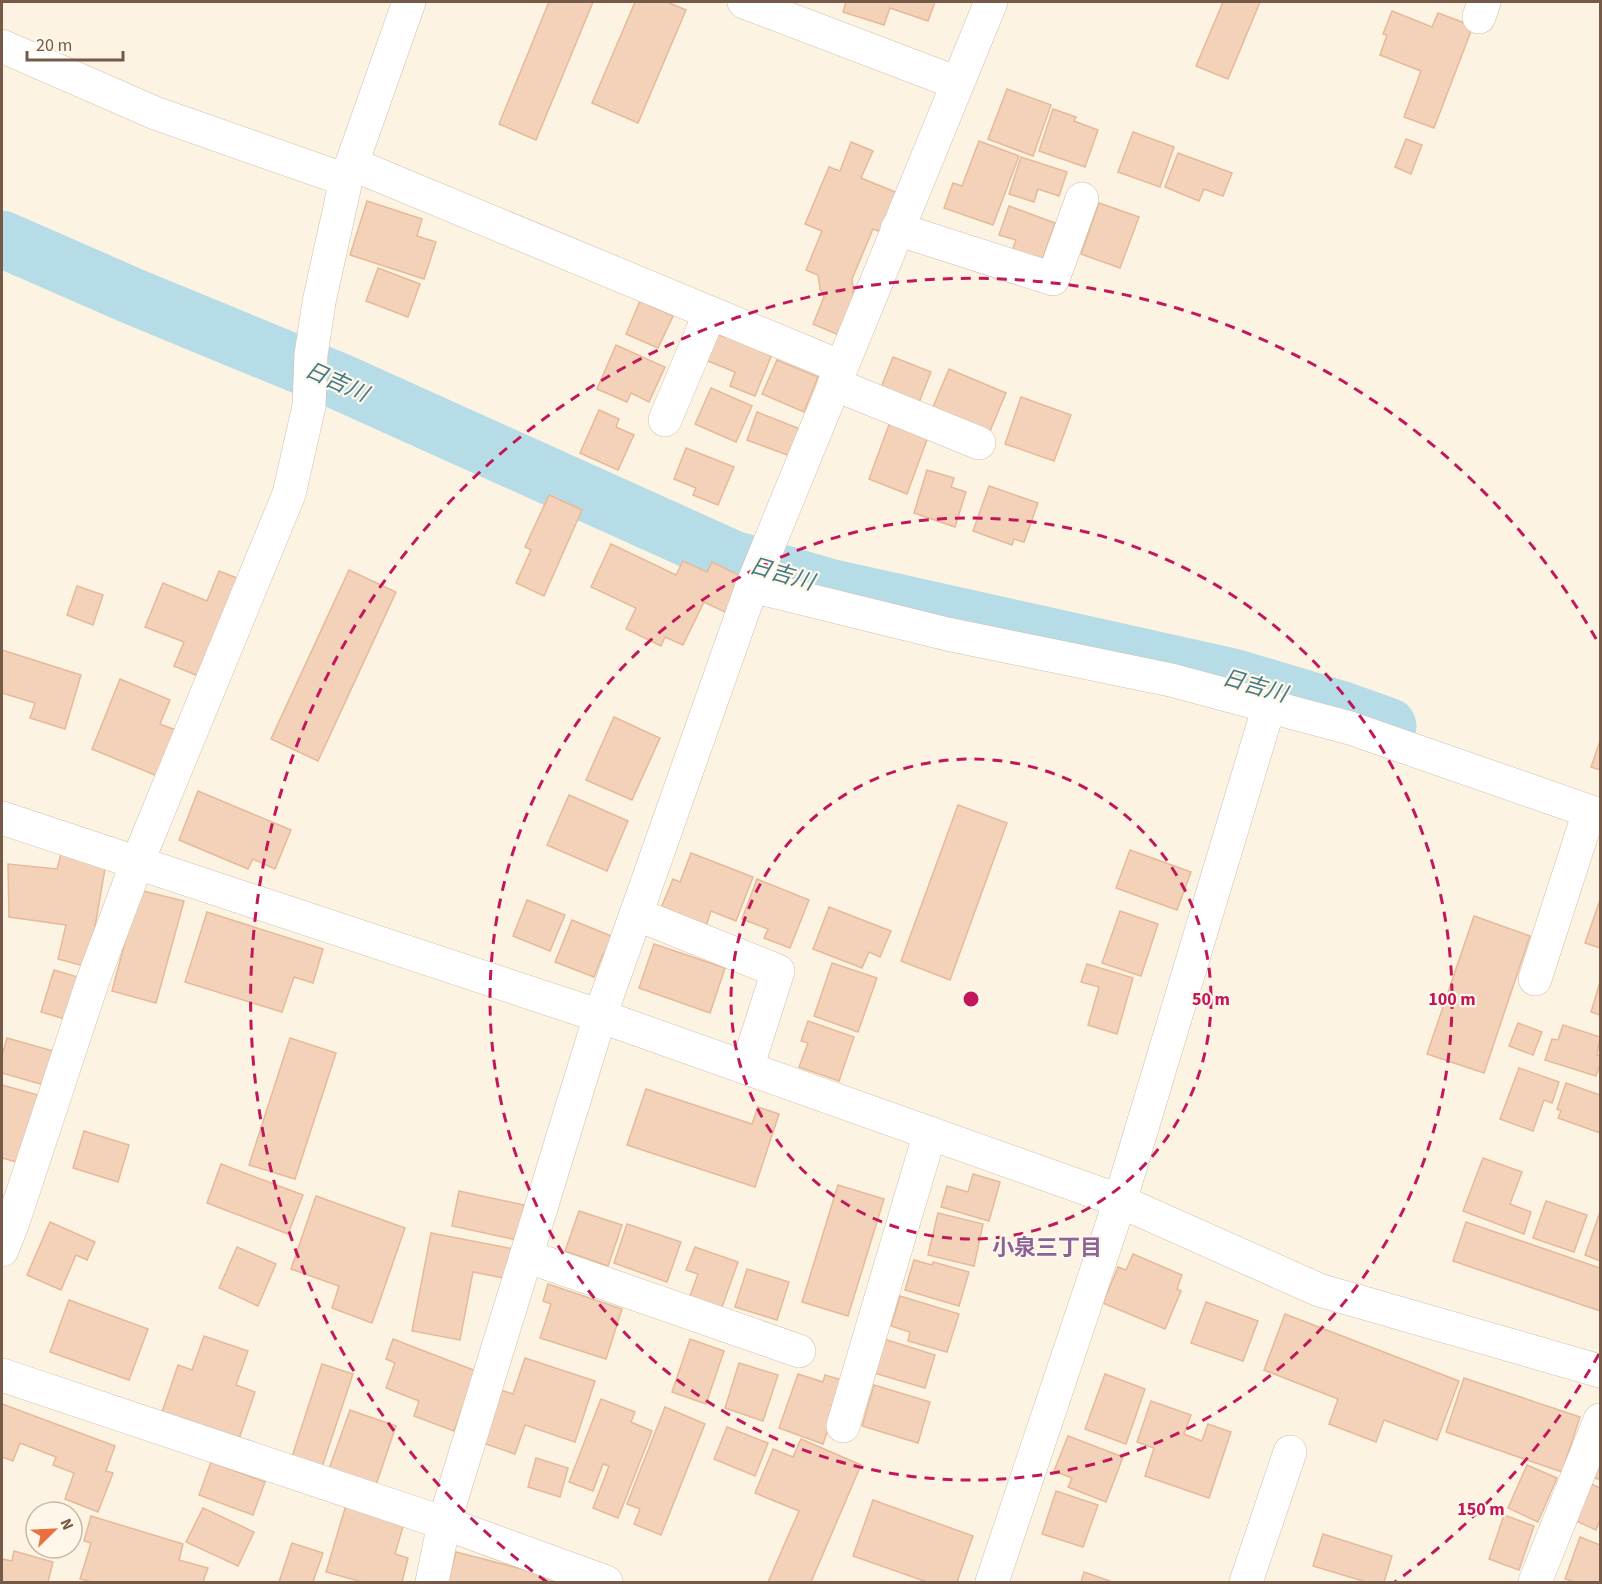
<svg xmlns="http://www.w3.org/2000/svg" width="1602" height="1584" font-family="'Source Sans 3','Noto Sans JP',sans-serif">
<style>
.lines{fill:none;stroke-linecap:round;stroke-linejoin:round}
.river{stroke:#b6dde7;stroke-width:57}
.building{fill:#f3d2b9;stroke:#e6ba99;stroke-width:1.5}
.minor-casing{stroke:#d0beab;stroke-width:34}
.minor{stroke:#fff;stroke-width:33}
.ring{fill:none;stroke:#c2185b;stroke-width:3;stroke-dasharray:10 8}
.labels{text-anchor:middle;stroke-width:4.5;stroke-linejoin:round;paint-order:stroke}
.water-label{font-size:22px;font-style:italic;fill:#417a89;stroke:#fff7e9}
.neighbourhood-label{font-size:22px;font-weight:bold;fill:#896399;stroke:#fff7e9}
.centre{fill:#c2185b;stroke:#fff7e9;stroke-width:3}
.ring-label{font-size:18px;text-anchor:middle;font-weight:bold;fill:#c2185b;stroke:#fff7e9;stroke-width:4.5;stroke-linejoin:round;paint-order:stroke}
</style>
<rect width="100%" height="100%" fill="#fdf3e2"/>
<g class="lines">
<polyline class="river" points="2,239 132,296 336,380 733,559 829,587 1233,677 1343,710 1388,726"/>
</g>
<g class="building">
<polygon points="549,2 593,2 536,140 499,124"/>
<polygon points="635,2 667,2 686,10 638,123 592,103"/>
<polygon points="846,2 935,2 928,21 890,8 884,25 843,12"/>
<polygon points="1223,2 1260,2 1228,79 1196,66"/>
<polygon points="1392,11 1432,27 1438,13 1473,26 1434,128 1404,117 1421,71 1380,55 1387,35 1383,34"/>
<polygon points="1007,89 1051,105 1033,156 988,139"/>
<polygon points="1053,109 1076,117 1074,121 1098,130 1085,167 1039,151"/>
<polygon points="1133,132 1174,147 1160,187 1118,172"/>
<polygon points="1406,139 1422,145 1411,174 1395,167"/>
<polygon points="979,141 1019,156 993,225 944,208 953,183 962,186"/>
<polygon points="851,142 873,151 861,178 900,194 884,233 873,229 852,279 854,299 839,335 813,324 824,297 820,289 818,275 806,270 822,231 805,224 829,167 840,171"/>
<polygon points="1178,153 1232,173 1223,196 1204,189 1199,201 1165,187"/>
<polygon points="1021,157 1067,172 1059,196 1038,189 1034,202 1009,194"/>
<polygon points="367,201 422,219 417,236 436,242 424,279 350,255"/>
<polygon points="1099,203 1139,217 1120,268 1081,254"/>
<polygon points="1009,206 1055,223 1041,263 1011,253 1016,240 999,235"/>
<polygon points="378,268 420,284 408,317 366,301"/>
<polygon points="640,301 673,316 658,348 626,334"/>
<polygon points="728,329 775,347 755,396 730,386 735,372 703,359 714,333 725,337"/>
<polygon points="616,345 665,367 649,402 631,393 627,402 597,389"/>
<polygon points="893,357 931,372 918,405 880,390"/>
<polygon points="777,360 818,377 804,412 762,394"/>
<polygon points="949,369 1006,393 990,431 933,407"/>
<polygon points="711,388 752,406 736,442 695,424"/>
<polygon points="1021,397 1071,415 1054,461 1005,444"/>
<polygon points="599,410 619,419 616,427 634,435 618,470 580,453"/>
<polygon points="757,412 800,429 790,456 747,440"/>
<polygon points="890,422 928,437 907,494 869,479"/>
<polygon points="686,448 734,467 718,505 693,495 696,488 674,479"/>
<polygon points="927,470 954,478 951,487 966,492 955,527 914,513"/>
<polygon points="989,486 1038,503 1024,542 1014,539 1012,545 973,531"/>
<polygon points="549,495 582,510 544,596 516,583 531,550 525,547"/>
<polygon points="611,544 676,575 683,561 707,572 712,562 745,578 727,613 704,602 683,645 665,637 661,646 626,629 636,608 591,587"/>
<polygon points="349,570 396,592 318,761 271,739"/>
<polygon points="219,571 242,580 203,678 174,666 184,642 145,627 163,583 207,601"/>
<polygon points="77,586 103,595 93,625 67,615"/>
<polygon points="2,650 81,675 65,729 30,718 35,703 2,693"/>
<polygon points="120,679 170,700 160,724 181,732 162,778 92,749"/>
<polygon points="614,717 660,738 632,800 586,780"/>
<polygon points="1600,741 1600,770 1591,767"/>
<polygon points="198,791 291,830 275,869 253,859 248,869 179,840"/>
<polygon points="569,795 628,821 607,871 547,845"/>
<polygon points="958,805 1007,823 950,980 901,961"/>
<polygon points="1130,850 1191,872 1177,910 1116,888"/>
<polygon points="691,853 753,877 736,921 711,911 706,926 661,908 673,879 680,882"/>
<polygon points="61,854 106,863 88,967 58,959 66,925 9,917 8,864 57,869"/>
<polygon points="757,879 809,900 790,948 764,938 768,929 742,919"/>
<polygon points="139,890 184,901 156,1003 112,991"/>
<polygon points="527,900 565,915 550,951 513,936"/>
<polygon points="1600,900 1600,948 1585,943"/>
<polygon points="829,907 891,931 880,957 869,952 862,968 813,949"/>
<polygon points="1120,911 1158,924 1141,976 1102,963"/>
<polygon points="207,912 323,949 313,983 294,977 282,1012 185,982"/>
<polygon points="1474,916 1530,936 1484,1073 1427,1054"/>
<polygon points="572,920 616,938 609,956 603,954 594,977 555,962"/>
<polygon points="654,944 725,968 710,1013 639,988"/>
<polygon points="832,963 877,978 858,1032 814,1016"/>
<polygon points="1087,964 1133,978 1117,1034 1088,1025 1099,987 1081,982"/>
<polygon points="54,970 81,978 68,1020 41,1012"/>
<polygon points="1600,982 1600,1015 1591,1012"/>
<polygon points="808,1021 854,1037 839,1081 799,1067 808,1043 801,1041"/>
<polygon points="1518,1023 1542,1032 1533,1055 1509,1046"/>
<polygon points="1563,1025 1600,1037 1597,1055 1600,1056 1600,1064 1596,1076 1545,1060 1552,1039 1558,1040"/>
<polygon points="7,1038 53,1051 44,1085 2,1073 2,1056"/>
<polygon points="290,1038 336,1053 295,1179 249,1165"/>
<polygon points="1519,1068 1559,1082 1552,1103 1544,1100 1533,1131 1500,1119"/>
<polygon points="1566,1083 1600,1095 1600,1133 1558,1118 1561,1111 1557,1109"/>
<polygon points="2,1085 45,1097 27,1165 2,1158"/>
<polygon points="646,1089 752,1124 758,1107 779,1114 755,1187 627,1145"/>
<polygon points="84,1131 129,1145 118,1182 73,1168"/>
<polygon points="1483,1158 1522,1172 1510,1204 1531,1212 1524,1234 1463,1211"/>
<polygon points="221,1164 303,1195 288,1234 207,1203"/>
<polygon points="973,1174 1000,1182 989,1221 941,1207 947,1186 968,1192"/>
<polygon points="838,1185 884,1199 848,1316 802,1302"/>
<polygon points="459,1191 524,1205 517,1240 452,1226"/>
<polygon points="316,1196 405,1228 372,1323 332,1308 339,1286 291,1269"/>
<polygon points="1546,1201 1587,1215 1574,1252 1533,1238"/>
<polygon points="579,1211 622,1225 608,1266 565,1251"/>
<polygon points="1600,1212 1600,1261 1585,1255"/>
<polygon points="938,1213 983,1224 974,1266 928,1255"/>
<polygon points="50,1222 95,1242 87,1260 76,1255 61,1290 27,1275"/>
<polygon points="1466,1222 1600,1268 1600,1311 1453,1261"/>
<polygon points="627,1224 681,1242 667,1282 614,1263"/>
<polygon points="431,1233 514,1249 509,1279 473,1272 460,1340 412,1331"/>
<polygon points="237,1247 276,1264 258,1306 219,1288"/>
<polygon points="695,1247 738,1262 721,1310 689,1299 698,1274 686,1270"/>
<polygon points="1133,1254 1182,1275 1177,1289 1181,1291 1165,1329 1103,1303 1118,1267 1126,1270"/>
<polygon points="914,1260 932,1265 933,1262 969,1272 959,1306 905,1290"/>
<polygon points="747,1269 789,1282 777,1320 735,1307"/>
<polygon points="548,1284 622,1309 606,1359 540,1338 551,1304 543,1301"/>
<polygon points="900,1296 959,1314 947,1352 908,1341 910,1332 891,1326"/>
<polygon points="69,1300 148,1329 129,1380 50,1352"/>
<polygon points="1206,1302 1258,1321 1243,1361 1191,1343"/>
<polygon points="1285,1314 1459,1381 1437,1440 1384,1420 1376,1442 1329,1424 1338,1399 1264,1370"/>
<polygon points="204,1336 248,1351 236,1385 255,1392 237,1445 160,1418 178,1365 192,1370"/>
<polygon points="393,1339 476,1371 454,1431 414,1416 419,1401 386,1388 395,1363 386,1359"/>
<polygon points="690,1339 724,1351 706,1404 672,1392"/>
<polygon points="884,1339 935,1355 925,1388 874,1373"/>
<polygon points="525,1358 595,1381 575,1442 525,1425 515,1454 477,1441 495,1388 513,1394"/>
<polygon points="739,1363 778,1375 763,1421 725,1408"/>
<polygon points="322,1364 353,1374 321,1470 291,1460"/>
<polygon points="798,1374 823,1382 825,1375 845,1381 823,1444 779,1428"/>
<polygon points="1105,1374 1145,1389 1126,1444 1085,1429"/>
<polygon points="1464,1378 1580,1417 1562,1472 1446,1432"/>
<polygon points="874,1385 930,1402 918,1443 862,1426"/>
<polygon points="601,1399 635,1412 631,1422 652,1431 618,1518 593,1508 609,1466 603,1464 593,1491 569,1482"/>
<polygon points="1151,1401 1191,1415 1184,1434 1202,1441 1208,1424 1231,1432 1209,1498 1145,1476 1154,1448 1137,1442"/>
<polygon points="2,1404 115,1446 106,1471 113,1473 98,1512 65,1499 74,1473 53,1465 56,1457 20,1443 13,1461 2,1457"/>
<polygon points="665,1407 705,1424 661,1535 634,1524 640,1509 627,1504"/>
<polygon points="350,1410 396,1426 376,1485 329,1469"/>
<polygon points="727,1427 768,1443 755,1476 714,1459"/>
<polygon points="1068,1436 1123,1457 1106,1502 1068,1487 1072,1478 1054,1471"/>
<polygon points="801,1439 861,1465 811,1582 768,1582 799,1511 755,1493 773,1449 793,1457"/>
<polygon points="1600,1451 1600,1480 1590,1476"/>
<polygon points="536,1458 568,1468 560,1497 528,1487"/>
<polygon points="211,1462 265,1482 253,1515 199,1495"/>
<polygon points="1527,1465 1557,1478 1538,1522 1508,1508"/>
<polygon points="1589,1483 1600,1488 1600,1520 1596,1530 1574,1520"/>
<polygon points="1056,1491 1098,1505 1083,1547 1042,1534"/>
<polygon points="873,1500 973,1536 957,1582 927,1582 853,1556"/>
<polygon points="346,1505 404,1523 395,1554 408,1558 402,1582 362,1582 326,1572"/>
<polygon points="203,1508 254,1532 238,1566 186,1542"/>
<polygon points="1504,1515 1534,1526 1519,1570 1489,1559"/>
<polygon points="91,1516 183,1544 179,1560 208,1568 203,1582 93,1582 80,1579 91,1543 84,1541"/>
<polygon points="1323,1534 1392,1556 1384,1582 1366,1582 1313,1566"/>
<polygon points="1580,1537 1600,1545 1600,1582 1576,1582 1565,1579"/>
<polygon points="292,1543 323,1553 313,1582 279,1582"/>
<polygon points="14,1551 53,1562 48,1582 2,1582 2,1559 12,1561"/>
<polygon points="456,1552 565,1580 564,1582 448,1582"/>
<polygon points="1084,1572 1110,1581 1110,1582 1081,1582"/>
</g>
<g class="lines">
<defs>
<g id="minor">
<polyline points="744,2 957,83"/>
<polyline points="1479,17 1484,2"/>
<polyline points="2,46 155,113 346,180"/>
<polyline points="352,164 841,367"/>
<polyline points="897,229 1053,279 1082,199"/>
<polyline points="834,384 979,443"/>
<polyline points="665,420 710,313"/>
<polyline points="752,586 947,634 1171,680 1350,728 1600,815"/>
<polyline points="2,818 600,1016 1115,1199 1319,1290 1600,1371"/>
<polyline points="636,914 778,971 747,1068"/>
<polyline points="1535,979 1589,812"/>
<polyline points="2,1250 13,1222 93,980 137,863 289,494 309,406 311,355 319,302 346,180 409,2"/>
<polyline points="526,1256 799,1351"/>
<polyline points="2,1375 444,1523 606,1582"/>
<polyline points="843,1426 930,1133"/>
<polyline points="432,1582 444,1523 600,1016 752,586 991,2"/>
<polyline points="992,1582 1120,1201 1269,706"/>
<polyline points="1246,1582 1290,1452"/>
<polyline points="1535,1582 1600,1420"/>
</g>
</defs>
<use href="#minor" class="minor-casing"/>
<use href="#minor" class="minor"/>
</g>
<g class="ring">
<circle cx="971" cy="999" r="240"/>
<circle cx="971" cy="999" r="481"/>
<path d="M1599 1354A721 721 0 0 1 1395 1582M547 1582A721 721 0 1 1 1599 644"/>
</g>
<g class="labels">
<g class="water-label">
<text transform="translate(337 381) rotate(24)" y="8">日吉川</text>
<text transform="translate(782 573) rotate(16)" y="8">日吉川</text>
<text transform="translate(1255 685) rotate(16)" y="8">日吉川</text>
</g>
<g class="neighbourhood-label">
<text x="1047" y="1255">小泉三丁目</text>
</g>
</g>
<circle cx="971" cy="999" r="9" class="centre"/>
<g class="ring-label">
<text x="1211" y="1005">50 m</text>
<text x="1452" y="1005">100 m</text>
<text x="1481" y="1515">150 m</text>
</g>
<rect width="1602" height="1584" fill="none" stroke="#755a48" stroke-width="6"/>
<g transform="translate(54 1530) rotate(66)"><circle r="28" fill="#fff7e9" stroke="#c8b8a9" stroke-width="1.5"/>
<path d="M0-4.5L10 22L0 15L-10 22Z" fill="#ea7043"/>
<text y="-9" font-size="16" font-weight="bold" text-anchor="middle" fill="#755a48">N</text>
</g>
<path d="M27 51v9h96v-9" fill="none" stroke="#755a48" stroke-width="3"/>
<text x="36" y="51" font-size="18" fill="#755a48" stroke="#fff7e9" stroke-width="4.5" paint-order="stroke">20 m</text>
</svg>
